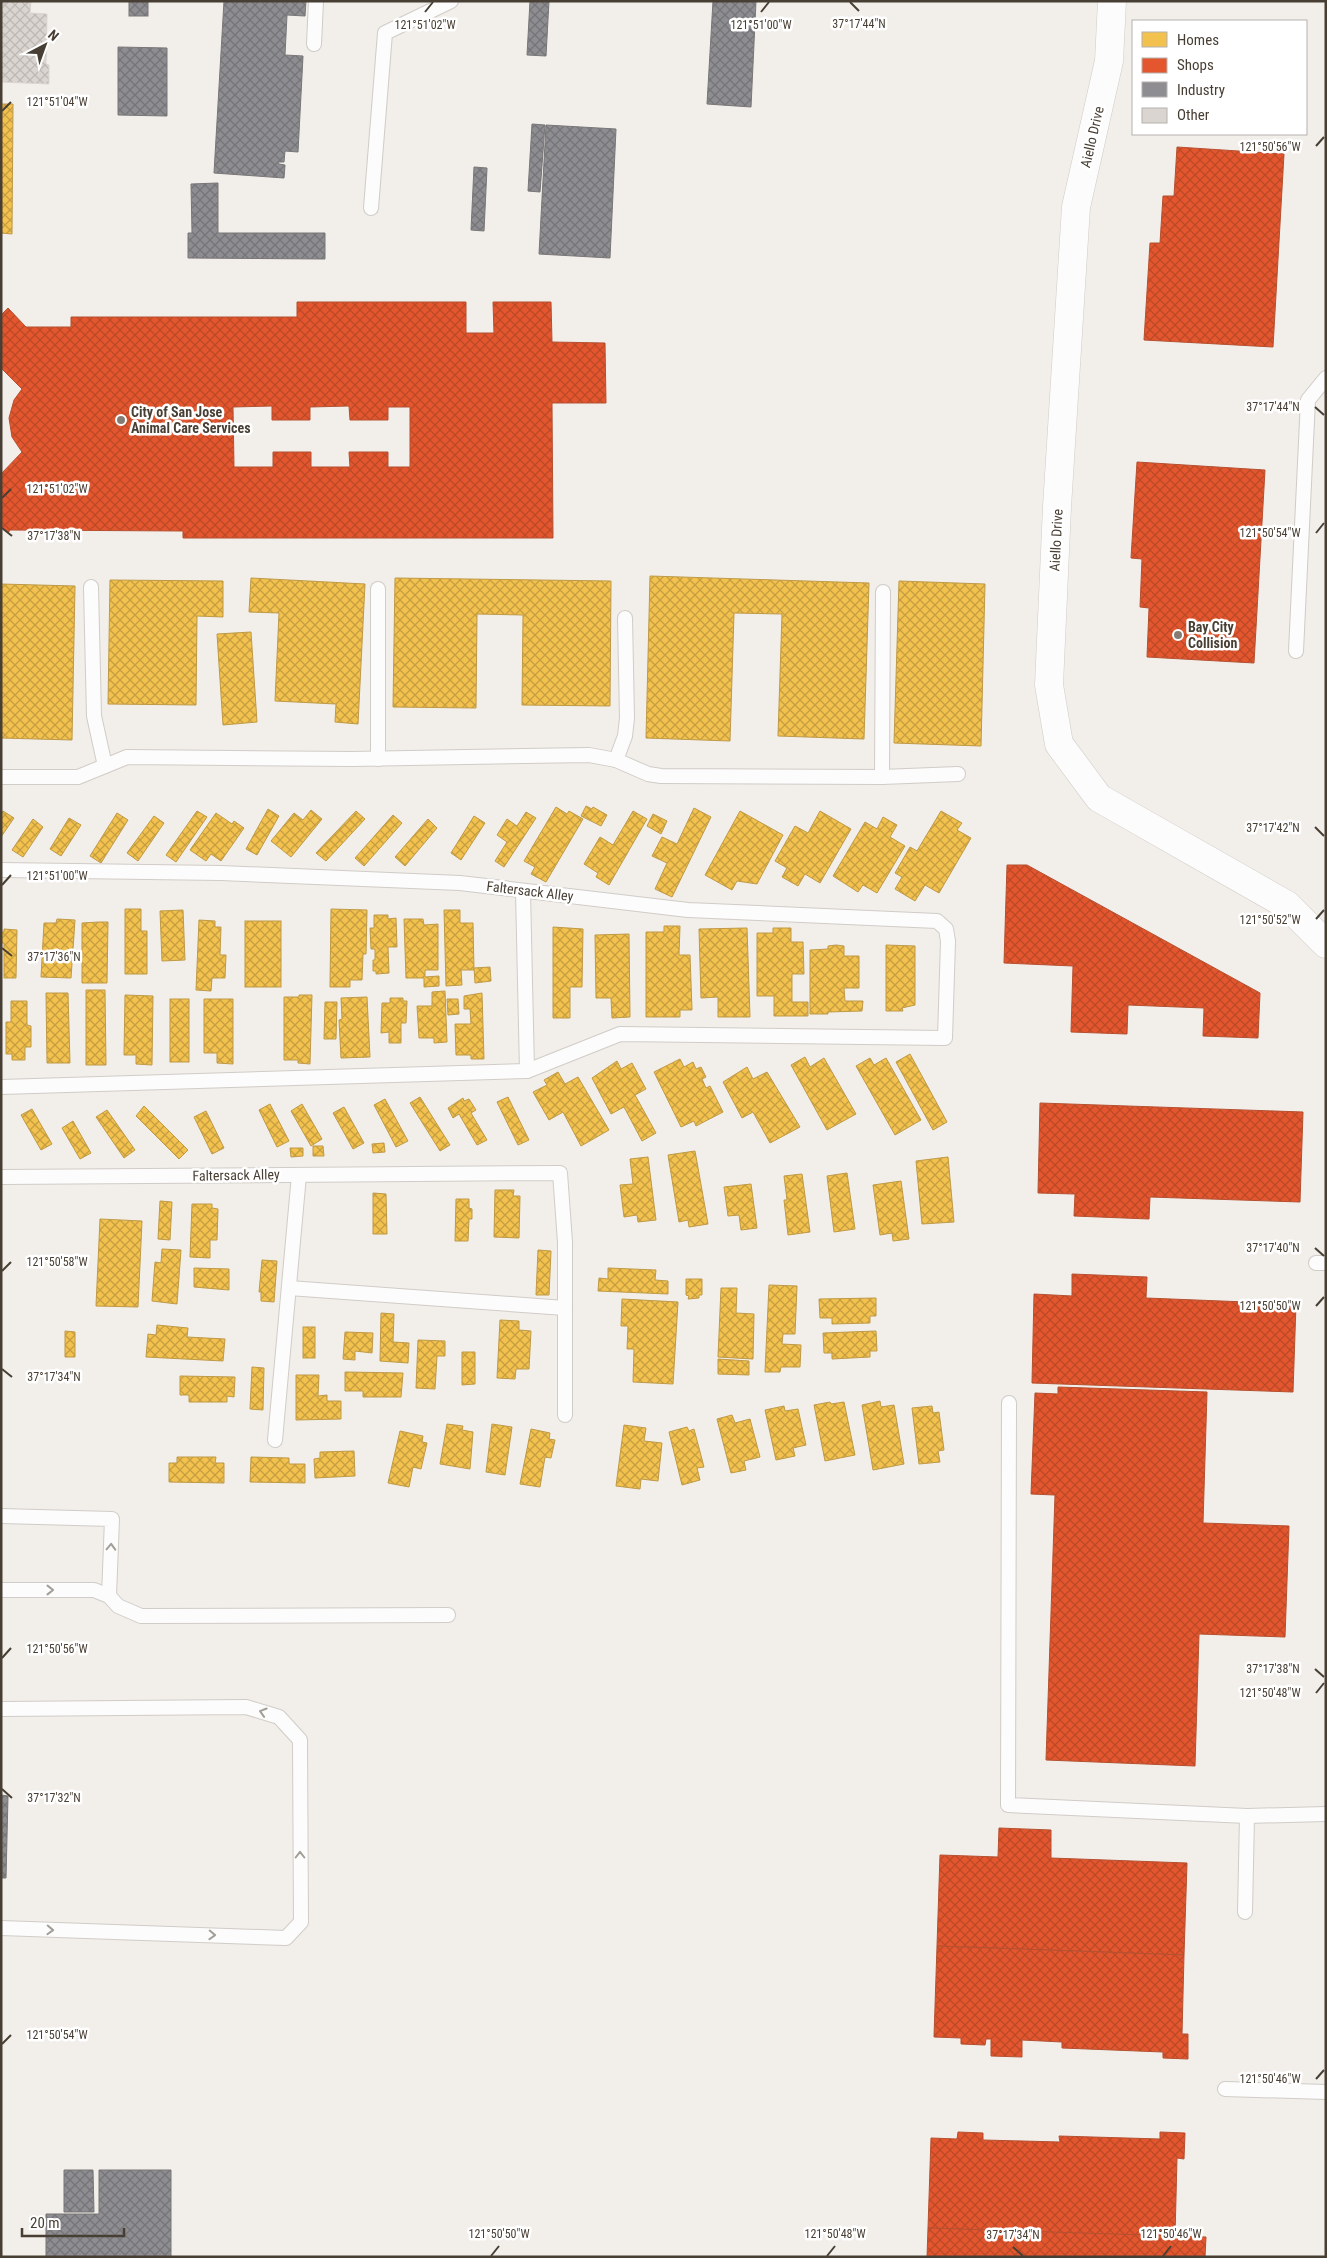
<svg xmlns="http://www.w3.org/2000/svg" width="1327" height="2258" font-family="'Roboto Condensed',sans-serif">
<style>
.homes{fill:url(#homes-cross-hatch);stroke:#bf9a46}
.shops{fill:url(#shops-cross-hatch);stroke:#b55030;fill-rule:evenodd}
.industry{fill:url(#industry-cross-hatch);stroke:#787676}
.building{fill:url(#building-cross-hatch);stroke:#dad5cf}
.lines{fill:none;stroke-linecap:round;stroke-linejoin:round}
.lane-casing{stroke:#d0ccc7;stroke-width:16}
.street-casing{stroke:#d0ccc7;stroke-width:29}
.lane{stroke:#fdfcfc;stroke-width:14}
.street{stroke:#fdfcfc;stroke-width:28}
.oneway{stroke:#a29e98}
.ticks{fill:none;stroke:#483f34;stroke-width:2}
.poi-dot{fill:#847c74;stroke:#fff;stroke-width:2}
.labels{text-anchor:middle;stroke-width:5;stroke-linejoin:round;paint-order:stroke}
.street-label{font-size:14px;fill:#483f34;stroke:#fff}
.poi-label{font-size:14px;font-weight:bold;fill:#483f34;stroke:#fff;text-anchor:start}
.ticks-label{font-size:12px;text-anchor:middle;fill:#483f34;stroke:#fff;stroke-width:5;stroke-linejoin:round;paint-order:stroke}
</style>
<defs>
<pattern id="homes-cross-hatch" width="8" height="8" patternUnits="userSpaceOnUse" patternTransform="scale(1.25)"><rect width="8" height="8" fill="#f2c14e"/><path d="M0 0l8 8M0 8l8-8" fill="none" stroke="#c69e42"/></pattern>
<pattern id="shops-cross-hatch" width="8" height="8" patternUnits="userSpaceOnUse" patternTransform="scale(1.25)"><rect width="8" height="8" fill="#e4572e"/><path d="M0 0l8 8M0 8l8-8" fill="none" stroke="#bb4928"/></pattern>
<pattern id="industry-cross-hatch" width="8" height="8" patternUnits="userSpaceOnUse" patternTransform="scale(1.25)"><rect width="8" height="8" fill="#8d8d92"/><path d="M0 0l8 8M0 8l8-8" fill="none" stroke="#757578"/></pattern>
<pattern id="building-cross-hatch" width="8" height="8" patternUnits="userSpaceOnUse" patternTransform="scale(1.25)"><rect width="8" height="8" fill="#dad5d0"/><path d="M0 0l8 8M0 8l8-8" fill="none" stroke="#bdb8b3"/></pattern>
</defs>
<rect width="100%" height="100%" fill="#f2eeea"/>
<g class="homes">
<polygon points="1,104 13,104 12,234 1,233"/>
<polygon points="650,576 869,583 864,739 778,736 782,614 734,613 730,741 646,738"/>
<polygon points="251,578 365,584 358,724 335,722 336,704 275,701 279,613 249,612"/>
<polygon points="395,578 611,581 610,706 522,705 523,615 477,614 476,708 393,707"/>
<polygon points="110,580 223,581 223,617 197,616 196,705 108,704"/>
<polygon points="899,581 985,584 981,746 894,743"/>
<polygon points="1,584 75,586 72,740 1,738"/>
<polygon points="251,632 257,722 223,725 217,634"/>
<polygon points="586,806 592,809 593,807 607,815 601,826 581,816"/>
<polygon points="556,807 567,814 569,811 583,819 546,882 531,874 535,867 524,861"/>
<polygon points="694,808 711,817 672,897 655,889 667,863 652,856 662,837 677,844"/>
<polygon points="268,809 279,816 257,855 246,849"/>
<polygon points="311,810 322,819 291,857 271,841 294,813 303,820"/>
<polygon points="3,811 14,818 1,837 1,814"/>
<polygon points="197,811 207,817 176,862 166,855"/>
<polygon points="356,811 365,819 326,861 316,853"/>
<polygon points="633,811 647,819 609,885 596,877 598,873 584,864 600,837 613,845"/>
<polygon points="740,811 783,835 757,884 737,881 732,890 705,875"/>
<polygon points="820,811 851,829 820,883 805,874 798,886 782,877 787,868 775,861 795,826 808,833"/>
<polygon points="941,811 962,823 957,830 971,838 939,893 925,885 915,901 895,889 902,877 895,873 910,847 917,851"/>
<polygon points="526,812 536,818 504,867 495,861 507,842 497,835 507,819 517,826"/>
<polygon points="117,813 128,820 101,863 90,856"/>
<polygon points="216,813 232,824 234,821 244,828 221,861 211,854 206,861 190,850"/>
<polygon points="653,814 667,821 661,834 647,826"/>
<polygon points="393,815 402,823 364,866 355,858"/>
<polygon points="154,816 164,823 138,861 127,853"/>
<polygon points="474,816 485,823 461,860 451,853"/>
<polygon points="883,817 897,825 890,837 905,846 877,893 863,885 858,892 833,876 865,822 877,829"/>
<polygon points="69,818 81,825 61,856 50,849"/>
<polygon points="33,819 43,827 23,857 12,850"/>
<polygon points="428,819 437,828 405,866 395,857"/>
<polygon points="125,909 141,909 141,931 147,931 147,974 125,974"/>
<polygon points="331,909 367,910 366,954 363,954 362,980 350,980 350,987 330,987"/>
<polygon points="183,910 185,960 162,961 160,911"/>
<polygon points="444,910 460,910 460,923 473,923 474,970 461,970 462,985 446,986"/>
<polygon points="374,915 388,915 388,919 396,918 397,947 388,947 389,973 376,974 376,971 373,971 373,960 375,960 375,949 371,949 370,928 374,928"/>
<polygon points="57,919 75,920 71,978 41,977 44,923 56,923"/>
<polygon points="404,919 423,919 424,925 438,924 438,970 425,970 425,977 439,976 439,986 424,987 424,978 406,978"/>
<polygon points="199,920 215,921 215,927 221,927 220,955 226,955 225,978 212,978 211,991 196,990"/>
<rect x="245" y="921" width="36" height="66"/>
<polygon points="99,922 108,922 107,983 82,983 82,923"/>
<polygon points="664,926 680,926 679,955 690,955 692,1010 680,1010 680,1017 646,1017 646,932 664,932"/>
<polygon points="553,927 583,929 582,987 570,987 570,1018 553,1018"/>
<polygon points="747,928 750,1017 718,1017 718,997 701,998 699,929"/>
<polygon points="773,928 791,928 791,942 803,942 804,974 792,974 792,1002 808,1002 808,1016 774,1016 774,996 757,996 757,933 773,933"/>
<polygon points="4,929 17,930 16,978 4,978 4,943 1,943 1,932 4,932"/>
<polygon points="629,934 630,1017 612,1018 611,998 596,998 595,935"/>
<polygon points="836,945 844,946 844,956 859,956 859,988 844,988 845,1001 863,1001 862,1011 828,1012 828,1014 810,1014 810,950 828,949 828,946"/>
<polygon points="886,945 915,946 915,1005 902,1008 903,1011 886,1011"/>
<polygon points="490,967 491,981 475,983 474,968"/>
<polygon points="86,990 105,990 106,1065 86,1065"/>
<polygon points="445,991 447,1042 434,1043 434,1038 419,1038 417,1006 432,1006 432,992"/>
<polygon points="46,993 68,993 70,1063 47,1063"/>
<polygon points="482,993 484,1059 471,1059 471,1055 456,1055 455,1024 471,1024 470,1009 464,1009 464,996"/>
<polygon points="125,995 153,996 152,1065 136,1064 136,1055 124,1055"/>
<polygon points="299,995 312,995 310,1064 298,1063 298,1060 284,1060 284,997 299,997"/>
<polygon points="367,997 370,1057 341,1058 339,1020 342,1019 341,998"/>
<polygon points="390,998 403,998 403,1001 407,1001 406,1023 401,1023 401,1043 389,1043 389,1032 381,1033 382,1003 390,1003"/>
<rect x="170" y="999" width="19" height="63"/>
<polygon points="204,999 233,999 233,1064 217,1063 217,1053 204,1053"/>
<polygon points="447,999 458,999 459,1014 448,1015"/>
<polygon points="11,1001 27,1001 27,1025 31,1026 31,1047 25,1047 25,1060 12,1060 12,1054 6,1054 6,1022 11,1022"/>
<polygon points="325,1002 337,1002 336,1039 324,1039"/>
<polygon points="910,1054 947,1122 933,1130 896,1062"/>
<polygon points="805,1057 810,1067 824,1058 856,1114 827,1130 791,1065"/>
<polygon points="870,1058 874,1065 886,1058 921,1120 895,1135 856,1066"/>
<polygon points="680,1059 684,1067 693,1062 696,1069 701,1067 706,1077 702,1079 706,1088 710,1086 723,1112 696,1126 694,1121 681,1127 654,1072"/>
<polygon points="617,1061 621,1069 632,1063 646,1089 635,1095 656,1133 642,1141 624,1107 611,1114 592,1078"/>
<polygon points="747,1067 753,1079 767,1072 800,1127 770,1143 753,1112 742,1118 723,1082"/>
<polygon points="558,1072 565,1084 578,1077 609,1130 581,1146 563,1112 549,1120 533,1092 547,1085 544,1080"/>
<polygon points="420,1097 450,1145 440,1151 410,1103"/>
<polygon points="508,1097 529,1140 518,1145 497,1102"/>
<polygon points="463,1098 464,1101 469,1099 476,1110 471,1113 487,1140 477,1145 459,1114 453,1118 448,1108"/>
<polygon points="385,1099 408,1141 396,1147 374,1105"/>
<polygon points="270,1104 289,1141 277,1147 259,1110"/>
<polygon points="302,1104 322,1139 311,1146 291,1111"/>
<polygon points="144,1106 188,1150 179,1159 136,1116"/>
<polygon points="344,1107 364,1143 353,1149 333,1113"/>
<polygon points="32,1109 52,1144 41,1150 21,1115"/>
<polygon points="107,1110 135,1150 124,1158 96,1117"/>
<polygon points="206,1111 224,1148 212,1154 194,1117"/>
<polygon points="73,1121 91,1153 80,1159 62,1128"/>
<polygon points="384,1143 385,1152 373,1153 372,1144"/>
<polygon points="313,1146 323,1146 324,1156 313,1156"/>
<polygon points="290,1148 303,1148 303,1156 291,1157"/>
<polygon points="695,1151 708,1224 689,1227 688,1220 679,1222 668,1155"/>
<polygon points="648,1157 656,1220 638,1222 637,1215 624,1217 620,1185 633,1184 630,1159"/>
<polygon points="948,1157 954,1222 922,1224 916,1161"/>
<polygon points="847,1173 855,1229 834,1232 827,1176"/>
<polygon points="802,1174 810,1232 788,1235 784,1200 787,1200 784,1176"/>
<polygon points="901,1181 909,1239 893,1241 892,1233 880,1235 873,1185"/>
<polygon points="751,1184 757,1228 741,1230 739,1215 728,1216 724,1187"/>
<polygon points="495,1190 514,1190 513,1196 520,1196 519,1238 494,1237"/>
<polygon points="373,1193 386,1194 387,1234 373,1234"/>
<polygon points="456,1199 469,1199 469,1208 472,1209 472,1219 469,1219 468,1241 455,1241"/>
<polygon points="160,1201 172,1202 170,1240 158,1239"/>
<polygon points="192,1204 212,1204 212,1208 218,1209 217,1240 210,1240 210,1258 190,1257"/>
<polygon points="100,1219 142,1221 138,1307 96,1306"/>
<polygon points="162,1249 181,1250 177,1304 152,1301 155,1262 161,1263"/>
<polygon points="538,1250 551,1251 549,1295 536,1295"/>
<polygon points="262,1260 277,1261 274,1302 261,1301 261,1292 259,1292"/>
<polygon points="194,1268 229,1269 229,1290 194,1287"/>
<polygon points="608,1268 656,1270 655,1280 668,1281 668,1294 598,1291 599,1278 608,1279"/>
<polygon points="686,1279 702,1279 702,1295 699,1295 699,1298 688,1299 689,1296 686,1295"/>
<polygon points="769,1285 797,1286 795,1334 783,1334 782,1344 801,1345 800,1367 781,1367 780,1372 765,1372"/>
<polygon points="721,1288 737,1288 736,1313 754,1314 753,1359 718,1357"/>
<polygon points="876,1298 876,1316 870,1316 870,1323 832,1324 832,1318 820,1318 819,1299"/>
<polygon points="622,1299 678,1302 673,1384 633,1382 634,1349 627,1349 628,1326 621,1326"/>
<polygon points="381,1313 394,1314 393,1342 409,1343 408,1363 380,1361"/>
<polygon points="500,1320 519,1321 519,1330 531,1331 529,1369 516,1369 515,1379 497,1378"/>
<polygon points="157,1325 188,1328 187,1337 225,1339 223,1361 146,1357 148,1334 156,1335"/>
<rect x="303" y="1327" width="12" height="31"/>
<polygon points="65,1331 75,1332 75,1357 65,1357"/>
<polygon points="876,1331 877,1351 870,1351 870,1357 832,1359 832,1353 824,1353 823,1333"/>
<polygon points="345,1332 373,1333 372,1353 355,1351 355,1360 343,1359"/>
<polygon points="418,1340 445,1341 445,1356 437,1356 435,1389 416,1388"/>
<polygon points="462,1352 475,1352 475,1384 462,1385"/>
<polygon points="718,1359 749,1361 749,1375 718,1374"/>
<polygon points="252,1367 264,1368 263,1410 250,1409"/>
<polygon points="345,1372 403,1373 401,1397 363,1397 363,1391 345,1391"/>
<polygon points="296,1375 319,1375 318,1396 327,1395 327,1401 341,1401 341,1419 296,1420"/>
<polygon points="180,1376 235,1377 234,1397 227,1396 227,1402 189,1402 189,1395 180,1395"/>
<polygon points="880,1401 881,1407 894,1405 904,1464 873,1470 862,1405"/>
<polygon points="830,1402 831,1404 844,1402 855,1455 825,1461 814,1405"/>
<polygon points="784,1406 785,1411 798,1409 806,1445 793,1448 795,1456 776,1460 765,1410"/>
<polygon points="932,1406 933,1413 939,1412 944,1450 938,1451 940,1462 919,1464 912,1408"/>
<polygon points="732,1415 735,1423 750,1419 760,1457 744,1461 746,1470 731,1473 717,1419"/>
<polygon points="447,1424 463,1426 462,1430 473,1432 470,1469 440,1464"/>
<polygon points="492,1424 512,1427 505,1475 486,1472"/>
<polygon points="624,1425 646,1428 644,1441 662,1443 658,1481 641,1479 640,1489 616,1486"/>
<polygon points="687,1427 689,1431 694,1429 704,1467 697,1468 700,1480 682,1485 669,1432"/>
<polygon points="531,1429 550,1433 549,1439 555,1440 551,1458 545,1457 540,1487 520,1484"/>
<polygon points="400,1431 423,1436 422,1442 427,1443 421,1469 413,1467 409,1487 388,1483"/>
<polygon points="354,1451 355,1476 315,1478 314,1459 320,1458 320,1452"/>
<polygon points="177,1457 216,1457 215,1463 224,1463 224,1483 169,1482 169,1463 177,1463"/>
<polygon points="251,1457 289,1458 289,1464 305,1464 305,1483 250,1482"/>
</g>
<g class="shops">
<polygon points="1177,147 1284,154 1273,347 1144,340 1150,243 1160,243 1163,196 1174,196"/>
<path d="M297,302H466V333H494L493,302H551L552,342L605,343L606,403H552L553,538H183V531L10,530L8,533L1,526V474L22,452L12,437L9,418L14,400L22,389L1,368V315L8,308L26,327H71V317H297ZM272,406V420H310V407L349,406L350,420H388V407H410V467H388V452H349L350,467H311V452H273V467H234L233,407Z"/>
<polygon points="1137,462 1265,470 1254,663 1147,657 1149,608 1140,607 1142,559 1131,558"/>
<polygon points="1007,865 1027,865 1260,993 1258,1038 1203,1036 1204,1008 1128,1005 1127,1034 1071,1032 1073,966 1004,963"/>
<polygon points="1040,1103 1303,1112 1300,1202 1150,1197 1149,1219 1074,1216 1075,1194 1038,1193"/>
<polygon points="1072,1274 1147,1277 1146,1298 1296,1304 1293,1392 1032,1383 1034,1294 1072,1296"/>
<polygon points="1058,1387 1207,1392 1203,1523 1289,1526 1285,1637 1199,1634 1195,1766 1046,1760 1055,1495 1031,1494 1035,1393 1058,1394"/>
<polygon points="999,1828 1051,1830 1051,1858 1187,1863 1184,1955 937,1946 940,1855 998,1857"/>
<polygon points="937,1946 1184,1955 1182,2034 1188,2034 1188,2059 1163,2058 1163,2052 1062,2048 1062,2042 1022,2040 1022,2057 991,2056 991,2039 986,2039 985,2045 961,2044 961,2038 934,2037"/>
<polygon points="958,2132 983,2133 983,2140 1060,2142 1059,2136 1160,2139 1160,2132 1185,2133 1184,2159 1177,2158 1175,2237 928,2228 931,2138 957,2139"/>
<polygon points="928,2228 1206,2237 1205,2257 927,2257"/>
</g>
<g class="industry">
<rect x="129" y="1" width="19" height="15"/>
<polygon points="224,1 306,1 305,16 287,15 285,55 303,56 298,152 285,151 284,162 278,162 279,164 285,165 284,178 214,173"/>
<polygon points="530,1 549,1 546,56 527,55"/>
<polygon points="713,1 756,1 751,107 707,104"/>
<polygon points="118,47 167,48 167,116 118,115"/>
<polygon points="532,124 545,125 540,192 528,191"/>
<polygon points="546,125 616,129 610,258 539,254"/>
<polygon points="474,167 487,168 484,231 471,230"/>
<polygon points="218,183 218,233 325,233 325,259 188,258 188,233 192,233 191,184"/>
<polygon points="1,1795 8,1796 6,1878 1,1878"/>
<polygon points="64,2170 93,2170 94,2212 64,2212"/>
<polygon points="99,2170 171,2170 171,2257 46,2257 46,2214 99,2214"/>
</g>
<polygon class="building" points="1,1 31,1 30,13 47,14 46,64 49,65 49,84 1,82"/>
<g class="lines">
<defs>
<g id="lane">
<polyline points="314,44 316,1"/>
<polyline points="371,208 385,33 451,1"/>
<polyline points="91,587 94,716 105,766"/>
<polyline points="378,589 378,759"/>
<polyline points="1296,651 1308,400 1326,378"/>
<polyline points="616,760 625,736 627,718 625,618"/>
<polyline points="1,777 78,777 127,757 352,759 589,755 616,760 648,774 661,776 882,777 958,774"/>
<polyline points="882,777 883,592"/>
<polyline points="1,870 221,873 460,883 688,910 937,921 946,929 948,941 945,1038 620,1034 527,1071"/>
<polyline points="1,1087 527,1071 523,891"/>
<polyline points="1,1177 560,1173 565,1242 565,1415"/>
<polyline points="1316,1263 1326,1263"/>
<polyline points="289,1288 565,1308"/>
<polyline points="1009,1403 1008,1805 1247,1816 1326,1814"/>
<polyline points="275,1440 299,1175"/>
<polyline points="1,1516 112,1519 109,1596"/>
<polyline points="1,1590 94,1590 109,1596 118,1606 141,1616 448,1615"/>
<polyline points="1,1709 246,1707 279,1717 300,1740 301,1922 286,1938 1,1928"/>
<polyline points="1245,1912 1247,1816"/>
<polyline points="1225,2089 1326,2092"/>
</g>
<polyline id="street" points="1112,1 1109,61 1076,207 1057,507 1049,685 1059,744 1099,798 1287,905 1326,944"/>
</defs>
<use href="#lane" class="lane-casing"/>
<use href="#street" class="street-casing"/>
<use href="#lane" class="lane"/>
<use href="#street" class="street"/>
</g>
<defs><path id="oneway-chevron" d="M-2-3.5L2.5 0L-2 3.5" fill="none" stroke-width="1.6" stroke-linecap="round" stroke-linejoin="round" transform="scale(1.25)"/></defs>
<g class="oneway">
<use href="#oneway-chevron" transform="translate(111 1547) rotate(-88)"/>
<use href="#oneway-chevron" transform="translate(50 1590)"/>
<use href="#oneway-chevron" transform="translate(263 1712) rotate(-163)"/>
<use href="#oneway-chevron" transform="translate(300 1855) rotate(-90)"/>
<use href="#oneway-chevron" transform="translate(50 1930) rotate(2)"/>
<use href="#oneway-chevron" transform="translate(212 1935) rotate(2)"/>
</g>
<path class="ticks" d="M850,2L859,11M425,12L433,2M761,12L769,2M2,111L11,102M1316,146L1324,137M1315,407L1324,415M2,498L11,489M2,528L12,536M1316,533L1324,523M1315,827L1324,836M2,885L11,875M1316,919L1324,910M2,948L12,956M1315,1248L1324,1256M2,1271L11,1262M1316,1306L1324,1297M2,1369L12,1377M2,1658L11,1648M1315,1669L1324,1677M1316,1693L1324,1683M2,1789L12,1798M2,2044L11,2035M1316,2079L1324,2070M1013,2247L1023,2256M491,2256L499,2246M827,2256L835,2246M1163,2256L1171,2246"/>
<g class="poi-dot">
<circle cx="121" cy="420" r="5"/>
<circle cx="1178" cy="635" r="5"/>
</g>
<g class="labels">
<g class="street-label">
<text transform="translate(1092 137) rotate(-77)" y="5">Aiello Drive</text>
<text transform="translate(1056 540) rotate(-87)" y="5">Aiello Drive</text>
<text transform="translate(530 891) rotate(7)" y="5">Faltersack Alley</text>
<text transform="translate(236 1175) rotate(-1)" y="5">Faltersack Alley</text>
</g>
<g class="poi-label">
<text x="131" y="417">City of San Jose<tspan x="131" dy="16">Animal Care Services</tspan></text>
<text x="1188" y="632">Bay City<tspan x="1188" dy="16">Collision</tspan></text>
</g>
</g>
<g class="ticks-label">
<text x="859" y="28">37°17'44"N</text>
<text x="425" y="29">121°51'02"W</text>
<text x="761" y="29">121°51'00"W</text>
<text x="57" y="106">121°51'04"W</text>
<text x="1270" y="151">121°50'56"W</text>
<text x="1273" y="411">37°17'44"N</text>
<text x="57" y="493">121°51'02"W</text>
<text x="1270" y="537">121°50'54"W</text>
<text x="54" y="540">37°17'38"N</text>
<text x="1273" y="832">37°17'42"N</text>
<text x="57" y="880">121°51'00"W</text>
<text x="1270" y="924">121°50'52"W</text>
<text x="54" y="961">37°17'36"N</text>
<text x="1273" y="1252">37°17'40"N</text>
<text x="57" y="1266">121°50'58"W</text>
<text x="1270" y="1310">121°50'50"W</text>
<text x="54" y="1381">37°17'34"N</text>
<text x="57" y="1653">121°50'56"W</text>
<text x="1273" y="1673">37°17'38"N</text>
<text x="1270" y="1697">121°50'48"W</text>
<text x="54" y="1802">37°17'32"N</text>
<text x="57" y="2039">121°50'54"W</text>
<text x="1270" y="2083">121°50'46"W</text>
<text x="499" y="2238">121°50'50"W</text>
<text x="835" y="2238">121°50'48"W</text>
<text x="1171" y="2238">121°50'46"W</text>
<text x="1013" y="2239">37°17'34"N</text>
</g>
<rect width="1327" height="2258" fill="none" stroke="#483f34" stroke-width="5"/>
<rect x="1132" y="20" width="175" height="115" fill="#ffffff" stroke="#b6b2ae"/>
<rect x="1142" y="32" width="25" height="15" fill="#f2c14e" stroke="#b6b2ae"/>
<text x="1177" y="45" font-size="15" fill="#483f34">Homes</text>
<rect x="1142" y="58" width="25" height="15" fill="#e4572e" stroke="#b6b2ae"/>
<text x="1177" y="70" font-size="15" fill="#483f34">Shops</text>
<rect x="1142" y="82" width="25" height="15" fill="#8d8d92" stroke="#b6b2ae"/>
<text x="1177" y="95" font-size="15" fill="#483f34">Industry</text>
<rect x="1142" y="108" width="25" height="15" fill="#dad5d0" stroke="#b6b2ae"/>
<text x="1177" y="120" font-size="15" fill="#483f34">Other</text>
<g transform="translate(45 45) rotate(41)" stroke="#ffffff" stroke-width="4" paint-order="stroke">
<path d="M0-4L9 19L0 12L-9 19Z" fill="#483f34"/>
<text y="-8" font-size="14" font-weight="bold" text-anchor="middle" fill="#483f34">N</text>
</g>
<path d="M22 2228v8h102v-8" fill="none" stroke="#483f34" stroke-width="2.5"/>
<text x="30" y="2228" font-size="15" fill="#483f34" stroke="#ffffff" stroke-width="4" paint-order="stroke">20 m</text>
</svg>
